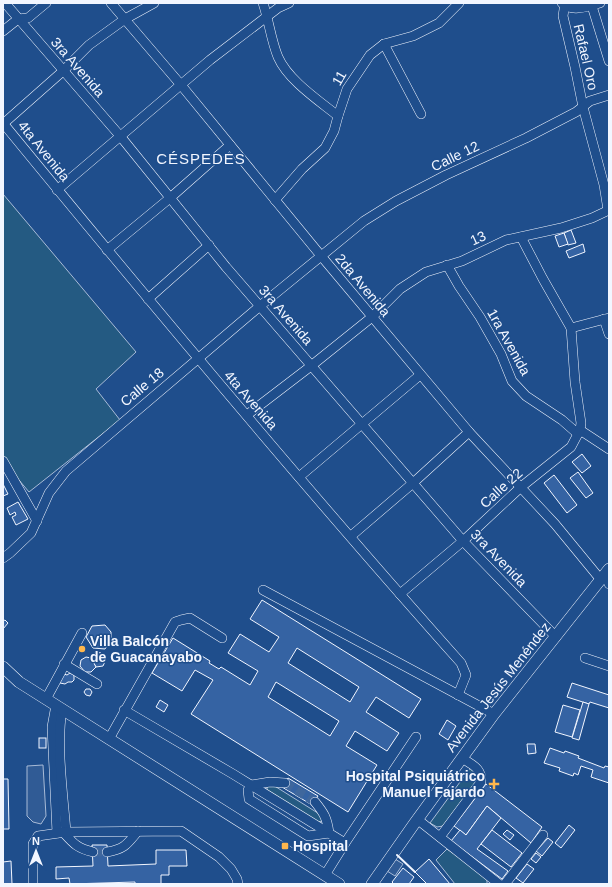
<svg xmlns="http://www.w3.org/2000/svg" width="612" height="887" font-family="Arial,sans-serif">
<style>
.green{fill:#245a82;stroke:#a8bbd7}
.parking{fill:#305b95;stroke:#a8bbd7}
.building{fill:#3563a3;stroke:#f2f6ff;fill-rule:evenodd}
.lines{fill:none;stroke-linecap:round;stroke-linejoin:round}
.minor-tunnel{stroke:#3f679d;stroke-width:9;stroke-dasharray:9 4.5;stroke-linecap:butt}
.minor-casing{stroke:#f2f6ff;stroke-width:10}
.major-casing{stroke:#f2f6ff;stroke-width:12}
.minor{stroke:#1f4e8c;stroke-width:9}
.major{stroke:#1f4e8c;stroke-width:11}
.wall{stroke:#f2f6ff;stroke-width:2}
.poi-dot{fill:#ffb74d;stroke:#1f4e8c;stroke-width:1.5}
.labels{text-anchor:middle;stroke-width:3;stroke-linejoin:round;paint-order:stroke}
.street-label{font-size:14px;fill:#f2f6ff;stroke:#1f4e8c}
.poi-label{font-size:14px;font-weight:bold;fill:#f2f6ff;stroke:#1f4e8c;text-anchor:start}
.neighbourhood-label{font-size:15px;letter-spacing:1px;fill:#f2f6ff;stroke:#1f4e8c}
</style>
<rect width="100%" height="100%" fill="#1f4e8c"/>
<g class="green">
<polygon points="3,194 136,352 96,389 120,420 29,492 3,461"/>
<polygon points="471,767 479,778 443,826 437,827 430,823"/>
<polygon points="273,785 321,815 322,821 318,822 267,790 267,787"/>
<polygon points="447,849 487,877 487,884 455,884 436,860"/>
</g>
<g class="parking">
<polygon points="43,765 46,816 41,824 33,822 27,816 27,766"/>
<polygon points="395,859 403,864 395,876 387,871"/>
</g>
<g class="building">
<polygon points="571,230 576,243 568,245 564,233"/>
<polygon points="564,233 568,244 559,247 555,236"/>
<polygon points="583,244 585,252 569,258 566,251"/>
<polygon points="582,454 591,466 582,473 572,462"/>
<polygon points="578,472 593,493 586,498 570,478"/>
<polygon points="554,475 577,505 567,513 544,483"/>
<polygon points="3,484 8,494 3,496"/>
<polygon points="18,502 28,519 16,525 12,517 16,515 15,512 10,515 7,508"/>
<path d="M262,600L421,699L409,718L376,697L366,712L399,733L387,751L355,731L346,746L377,765L348,812L191,714L213,680L195,670L182,691L152,673L173,638L210,661L209,663L219,669L221,667L250,685L258,671L228,653L240,634L269,652L279,637L250,619ZM297,648L359,687L350,702L288,663ZM276,682L339,721L330,736L268,697Z"/>
<polygon points="5,620 8,623 3,629 3,621"/>
<polygon points="105,625 111,632 111,640 105,649 93,648 86,637 92,626"/>
<polygon points="95,652 101,653 106,659 103,666 96,667 91,658"/>
<polygon points="86,657 91,658 96,667 91,672 85,672 80,666 81,660"/>
<polygon points="70,673 74,675 74,680 72,682 68,682 65,684 60,683 59,681 64,674 67,675"/>
<polygon points="572,683 609,695 609,708 590,702 589,704 567,697"/>
<polygon points="86,689 90,689 92,692 90,696 86,695 84,692"/>
<polygon points="160,700 168,705 164,712 156,707"/>
<polygon points="583,702 589,704 579,740 572,738"/>
<polygon points="563,705 580,710 572,737 555,732"/>
<polygon points="447,720 456,726 448,740 439,734"/>
<rect x="39" y="738" width="7" height="10"/>
<polygon points="527,744 535,744 536,753 528,754"/>
<polygon points="550,748 564,753 565,751 579,756 578,758 604,768 605,766 609,767 609,783 591,777 593,770 581,766 578,775 574,773 573,776 559,771 560,768 544,763"/>
<polygon points="288,778 318,796 312,805 282,787"/>
<polygon points="3,779 8,779 9,829 3,829"/>
<polygon points="486,784 542,827 531,843 487,806 466,835 454,826"/>
<polygon points="487,806 501,818 477,849 508,871 502,879 451,841 460,830 466,835"/>
<polygon points="569,825 575,830 561,848 555,843"/>
<polygon points="492,830 522,853 511,867 481,844"/>
<polygon points="507,830 514,835 510,840 503,834"/>
<polygon points="548,838 553,842 542,856 536,851"/>
<polygon points="92,845 107,845 108,866 156,864 156,850 186,850 187,866 169,866 169,875 161,875 161,884 135,884 135,882 70,884 69,878 56,879 56,867 93,866"/>
<polygon points="536,853 541,857 536,863 531,859"/>
<polygon points="429,859 450,884 427,884 415,872"/>
<polygon points="11,861 12,884 3,884 3,862"/>
<polygon points="527,864 534,869 523,883 516,878"/>
<polygon points="403,868 414,877 409,884 394,884 392,882"/>
</g>
<g class="lines">
<g class="minor-tunnel">
<polyline points="285,783 315,802"/>
<polyline points="93,852 107,852"/>
</g>
<defs>
<g id="minor">
<polyline points="5,3 121,137 226,267 463,541 556,637"/>
<polyline points="111,3 181,85 322,257 469,432 555,524 601,580"/>
<path d="M263,3C269,21 271,40 278,57C288,80 318,100 338,116"/>
<path d="M562,3C572,13 589,6 600,3"/>
<polyline points="565,3 563,16 575,67 583,107 604,185 608,210"/>
<polyline points="592,6 609,61"/>
<polyline points="3,31 18,19 28,18 46,3"/>
<polyline points="384,44 421,114"/>
<path d="M3,123C153,306 304,487 461,663L466,675L458,695"/>
<polyline points="3,124 63,71 89,45 125,19 154,3"/>
<polyline points="57,190 210,60 278,8 289,3"/>
<polyline points="275,200 302,169 325,148 334,131 338,116 347,89 370,55 384,44 413,36 439,23 459,3"/>
<polyline points="107,250 170,198 230,145"/>
<polyline points="447,265 459,286 480,317 501,354 512,381 526,396 562,420 578,434"/>
<polyline points="148,299 209,245"/>
<polyline points="604,319 609,334"/>
<polyline points="571,328 609,318"/>
<polyline points="247,415 311,366 372,317 400,289 426,272 462,261 506,240 561,228 592,218 609,210"/>
<polyline points="580,430 609,449"/>
<polyline points="3,461 37,521"/>
<polyline points="299,477 420,375"/>
<polyline points="351,536 413,483 469,432"/>
<polyline points="3,558 10,553 31,533 49,493 66,471 260,306 364,221 396,201 446,175 526,138 576,112 590,101 609,95"/>
<polyline points="605,574 609,584"/>
<polyline points="263,590 494,714"/>
<polyline points="400,594 463,541 521,487 571,447 580,430 581,423 575,382 571,328 543,279 521,237"/>
<polyline points="585,658 609,666"/>
<polyline points="64,664 97,684"/>
<polyline points="46,699 82,633"/>
<polyline points="56,705 52,727 57,833"/>
<path d="M62,709C56,747 63,793 66,832"/>
<polyline points="124,710 233,774 345,843"/>
<polyline points="109,739 175,622 181,620 190,618 222,638"/>
<path d="M285,783L270,782L251,785L248,790L249,799L308,836L329,833C327,818 324,813 315,802"/>
<polyline points="417,819 499,884"/>
<path d="M63,832C74,844 77,848 93,852"/>
<path d="M440,837L481,782C482,768 472,765 462,758"/>
<path d="M107,852C125,849 127,844 138,831"/>
<polyline points="325,875 345,843 416,737"/>
<polyline points="33,884 33,844 38,836 66,832 181,831 219,857 231,869 237,879 238,884"/>
<polyline points="505,884 543,835"/>
</g>
<g id="major">
<polyline points="3,667 19,682 339,884"/>
<polyline points="372,884 414,824 494,714 609,569"/>
</g>
</defs>
<use href="#minor" class="minor-casing"/>
<use href="#major" class="major-casing"/>
<use href="#minor" class="minor"/>
<use href="#major" class="major"/>
<polyline class="wall" points="397,855 415,872"/>
</g>
<g class="poi-dot">
<circle cx="82" cy="649" r="4"/>
<path d="M492 778h4v4h4v4h-4v4h-4v-4h-4v-4h4z"/>
<rect x="281" y="842" width="8" height="8" rx="2"/>
</g>
<g class="labels">
<g class="street-label">
<text transform="translate(586 57) rotate(77)" y="5">Rafael Oro</text>
<text transform="translate(78 67) rotate(49)" y="5">3ra Avenida</text>
<text transform="translate(339 78) rotate(-60)" y="5">11</text>
<text transform="translate(44 151) rotate(51)" y="5">4ta Avenida</text>
<text transform="translate(455 156) rotate(-26)" y="5">Calle 12</text>
<text transform="translate(478 238) rotate(-25)" y="5">13</text>
<text transform="translate(363 285) rotate(50)" y="5">2da Avenida</text>
<text transform="translate(286 315) rotate(49)" y="5">3ra Avenida</text>
<text transform="translate(509 342) rotate(61)" y="5">1ra Avenida</text>
<text transform="translate(142 387) rotate(-40)" y="5">Calle 18</text>
<text transform="translate(251 400) rotate(49)" y="5">4ta Avenida</text>
<text transform="translate(501 488) rotate(-42)" y="5">Calle 22</text>
<text transform="translate(499 558) rotate(46)" y="5">3ra Avenida</text>
<text transform="translate(498 687) rotate(-52)" y="5">Avenida Jesús Menéndez</text>
</g>
<g class="poi-label">
<text x="90" y="646">Villa Balcón<tspan x="90" dy="16">de Guacanayabo</tspan></text>
<text x="485" y="781" text-anchor="end">Hospital Psiquiátrico<tspan x="485" dy="16">Manuel Fajardo</tspan></text>
<text x="293" y="851">Hospital</text>
</g>
<g class="neighbourhood-label">
<text x="201" y="164">CÉSPEDES</text>
</g>
</g>
<rect width="612" height="887" fill="none" stroke="#f2f6ff" stroke-width="8"/>
<g transform="translate(36 851)" stroke="#1f4e8c" stroke-width="3" paint-order="stroke">
<path d="M0-3L7 15L0 10L-7 15Z" fill="#f2f6ff"/>
<text y="-6" font-size="11" font-weight="bold" text-anchor="middle" fill="#f2f6ff">N</text>
</g>
</svg>
